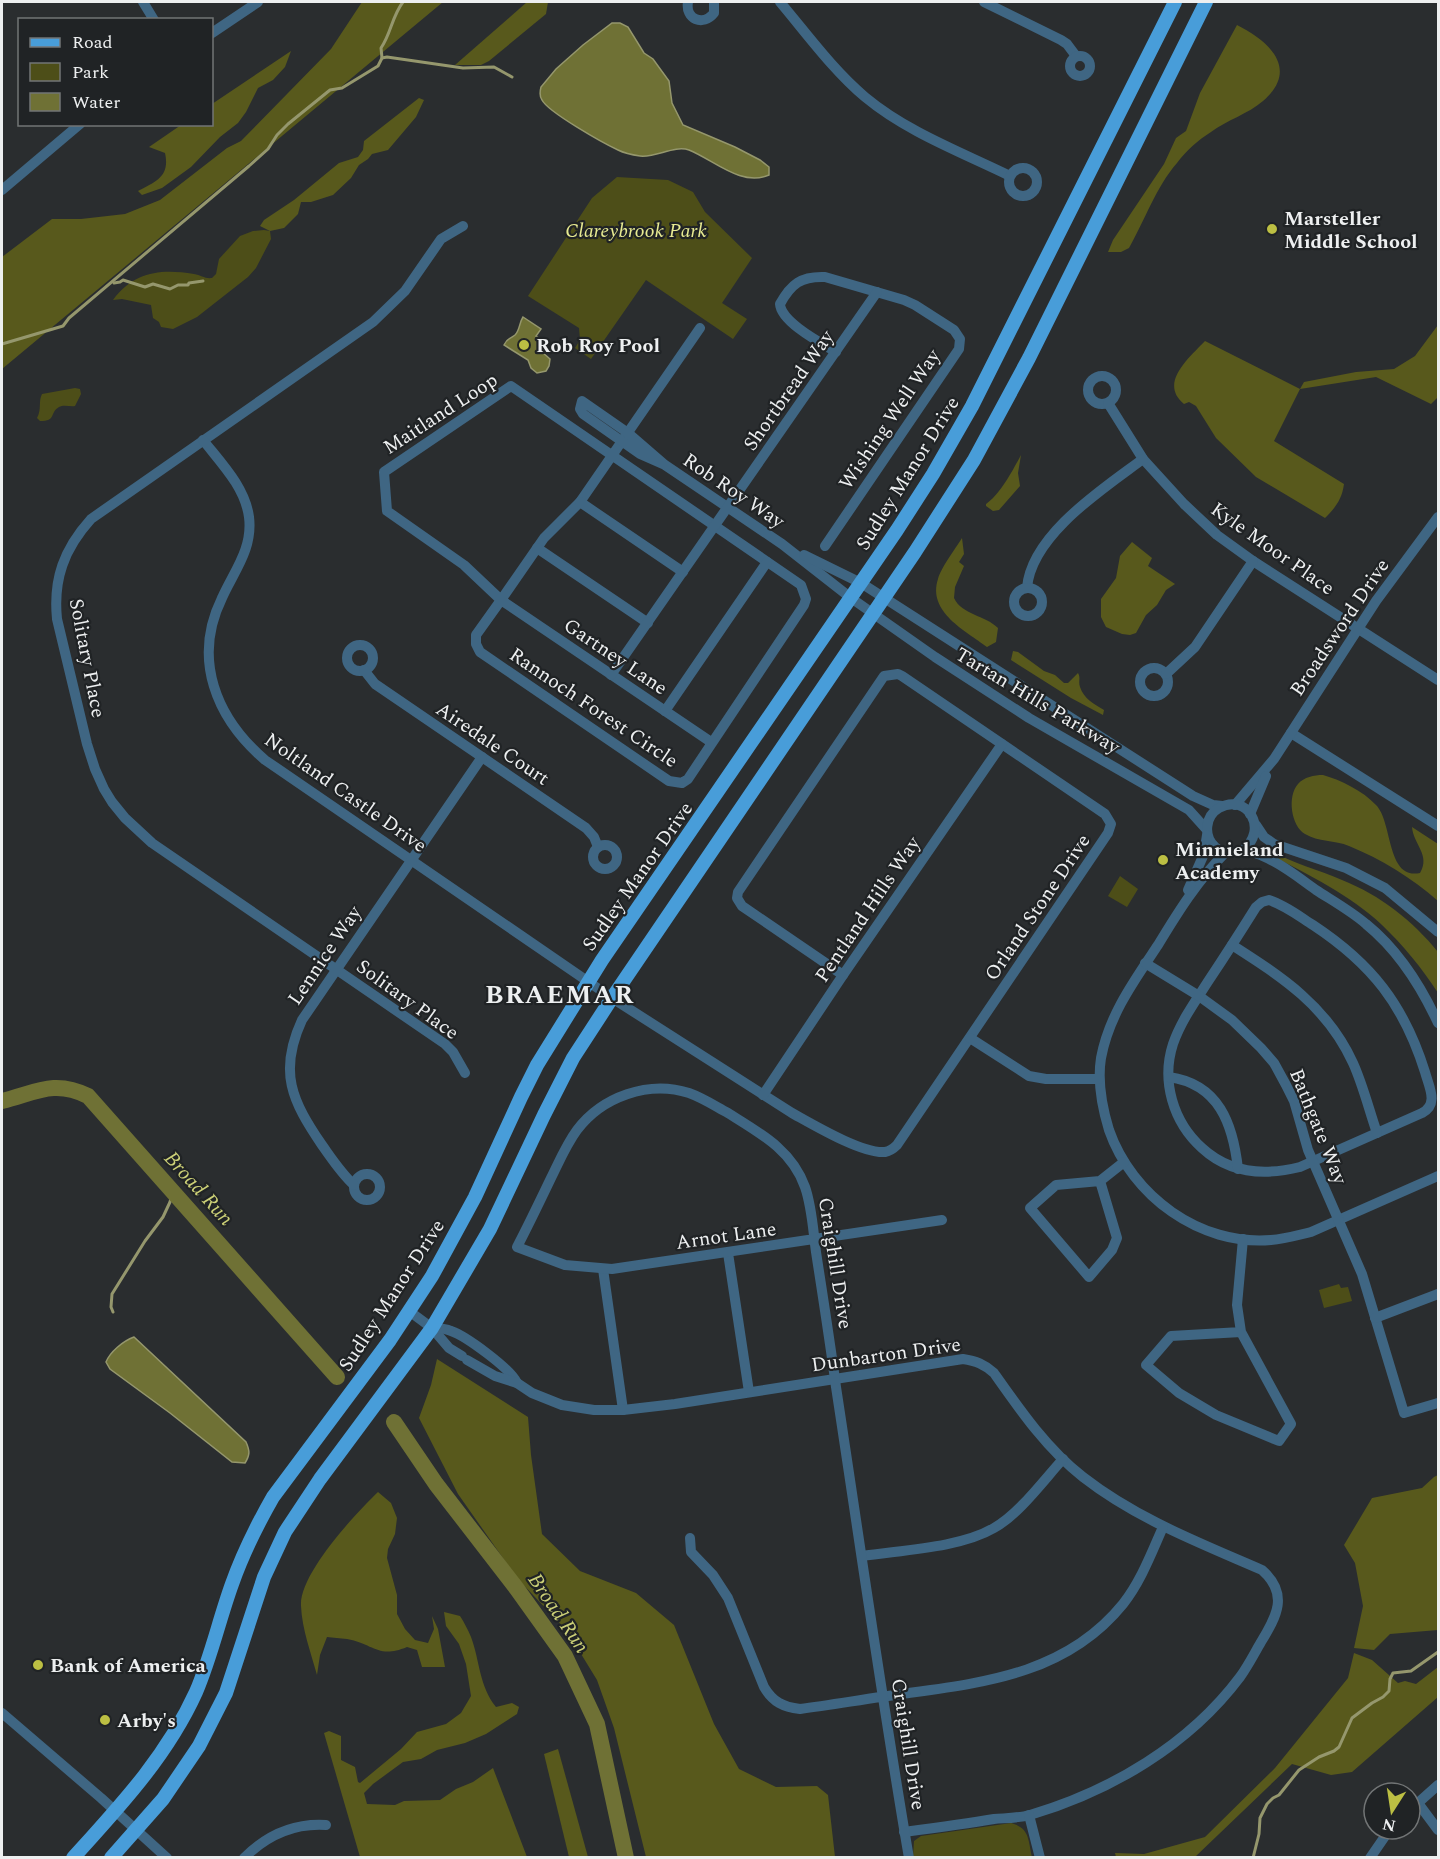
<svg xmlns="http://www.w3.org/2000/svg" width="1440" height="1859" font-family="Spectral,serif">
<style>
.green{fill:#4d4e18}
.forest{fill:#58591c}
.water{fill:#6f7135;stroke:#95976d;stroke-width:1.5}
.lines{fill:none;stroke-linecap:round;stroke-linejoin:round}
.stream{stroke:#95976d;stroke-width:3}
.river{stroke:#6f7135;stroke-width:16}
.minor{stroke:#3f6683;stroke-width:10}
.major{stroke:#489dd9;stroke-width:14}
.poi-dot{fill:#bcbf43;stroke:#202325;stroke-width:2}
.labels{text-anchor:middle;stroke-width:4.5;stroke-linejoin:round;paint-order:stroke}
.poi-label{font-size:20px;font-weight:bold;fill:#edeff0;stroke:#202325;text-anchor:start}
.park-label{font-size:20px;font-style:italic;fill:#e8eb92;stroke:#202325}
.street-label{font-size:20px;fill:#edeff0;stroke:#202325}
.water-label{font-size:21px;font-style:italic;fill:#ccd077;stroke:#202325}
.district-label{font-size:26px;font-weight:bold;letter-spacing:1.5px;fill:#edeff0;stroke:#202325}
</style>
<rect width="100%" height="100%" fill="#2a2d2f"/>
<g class="green">
<polygon points="617,177 668,180 693,192 705,212 752,258 722,303 747,319 733,339 646,280 591,359 575,348 580,340 579,328 528,296 592,198"/>
<path d="M264,230L270,231L271,239L256,268L248,277L197,317L173,329L161,327L159,322L153,318L151,305L122,299L113,300C135,271 161,269 194,274C201,275 205,279 212,278L216,274L219,259L240,236L253,231Z"/>
<path d="M75,388L80,389L81,394L75,406C70,407 64,404 59,407C49,413 57,421 40,421L37,418C42,409 38,402 42,394Z"/>
<polygon points="1120,876 1138,889 1127,907 1108,896"/>
<polygon points="1339,1284 1341,1288 1348,1287 1352,1301 1324,1308 1319,1290"/>
<path d="M1011,1823C1030,1828 1028,1840 1032,1857H913L914,1841L921,1836Z"/>
</g>
<g class="forest">
<polygon points="362,2 443,2 2,369 2,257 52,219 81,219 125,214 160,200 227,148 241,141 331,49"/>
<polygon points="527,2 548,2 546,14 489,61 481,65 455,65"/>
<path d="M1237,25C1269,41 1300,69 1263,101C1248,114 1227,120 1211,132C1198,140 1186,151 1177,163C1156,187 1145,220 1129,248L1121,252H1108L1113,240L1164,164L1176,138L1186,131L1200,93Z"/>
<path d="M291,51L285,67L273,80L258,88L246,112L238,123L220,137L191,167L162,188L142,195L138,191C157,181 170,176 165,153L149,147L181,125L212,124V104Z"/>
<polygon points="419,98 424,100 416,117 388,150 372,154 368,159 359,165 351,178 333,195 311,202 301,202 298,214 284,228 270,231 260,226 264,220 294,200 339,163 358,157 363,150 364,141"/>
<path d="M1438,325V397L1431,404L1376,377L1300,389L1274,441L1344,484C1342,499 1336,507 1325,518L1256,477L1216,438L1196,406L1189,402L1184,404C1158,383 1190,357 1205,341L1300,389L1304,382L1356,372L1394,369L1415,356Z"/>
<path d="M1021,455L1018,473L1020,486L999,510L993,511L986,506V504C1000,495 1013,470 1021,455Z"/>
<path d="M962,538L964,554L959,562L964,566L955,587L954,598C962,615 985,615 998,628L996,642L987,647C966,631 927,612 938,579C941,568 955,549 962,538Z"/>
<polygon points="1132,542 1152,558 1148,566 1175,584 1166,590 1157,605 1146,615 1136,633 1130,635 1122,634 1106,627 1101,617 1101,599 1116,578 1120,556"/>
<path d="M1013,651L1018,652L1044,671L1055,675L1064,683H1068L1078,673C1081,678 1078,681 1080,687C1084,699 1094,704 1104,710L1103,715L1071,698L1011,660Z"/>
<path d="M1323,775C1341,780 1363,791 1376,805C1393,822 1386,880 1420,873C1431,855 1413,844 1412,827L1438,844V901C1412,878 1381,859 1349,846C1335,840 1318,842 1305,834C1291,826 1287,796 1298,784C1304,777 1314,775 1323,775Z"/>
<path d="M1269,849C1292,864 1318,869 1342,880C1380,895 1413,921 1438,952V993C1422,968 1403,945 1382,925C1349,894 1306,874 1267,853Z"/>
<polygon points="437,1359 528,1417 531,1455 542,1534 580,1571 636,1593 674,1625 714,1724 739,1769 776,1787 817,1786 828,1795 835,1857 646,1857 614,1728 597,1680 567,1631 517,1578 458,1494 419,1418 431,1385"/>
<polygon points="1438,1475 1438,1630 1390,1634 1374,1650 1354,1648 1363,1606 1355,1563 1344,1545 1372,1498 1422,1488 1434,1477"/>
<path d="M378,1492L391,1503L397,1518L395,1534L388,1549L387,1558L397,1595V1614L405,1629L415,1640L428,1643L434,1629L432,1616L438,1629L445,1667H422L417,1650L407,1647C378,1659 374,1644 347,1639C340,1638 333,1638 327,1637L320,1655L317,1675C311,1653 302,1629 301,1606C299,1574 356,1513 378,1492Z"/>
<path d="M444,1612L460,1616C464,1622 468,1630 471,1637C480,1661 479,1686 496,1707L512,1703L519,1707L517,1714L486,1734L465,1743L437,1750L421,1759L403,1762L373,1784L364,1793L367,1804L395,1805L404,1801L440,1800L456,1789L473,1782L493,1768L527,1857H360L324,1733L329,1731L341,1736V1760L355,1767L358,1782L360,1783L401,1749L417,1732L446,1724L461,1713L471,1696L466,1664L459,1644L446,1626Z"/>
<polygon points="1354,1653 1372,1660 1398,1683 1405,1681 1416,1684 1438,1667 1438,1697 1352,1772 1331,1775 1292,1764 1195,1857 1116,1857 1115,1853 1144,1854 1205,1837 1275,1768 1348,1678"/>
<polygon points="558,1749 588,1857 569,1857 544,1754"/>
</g>
<g class="water">
<path d="M612,23H620L628,27L644,53L653,59L669,81L672,103L683,125L735,147L760,160L769,167V175C741,187 714,160 689,150C674,145 656,158 640,156C633,155 624,153 618,150C603,143 548,112 542,100C539,96 540,91 541,87L556,69L583,45Z"/>
<path d="M523,317L541,329L536,336L543,341L542,352L550,359L549,366L546,371L537,373L531,368L528,360L504,345C507,338 510,339 515,335C520,330 519,323 523,317Z"/>
<path d="M134,1337L246,1442C250,1451 250,1455 245,1463L232,1462L170,1413L110,1369L106,1362C110,1352 123,1341 134,1337Z"/>
</g>
<g class="lines">
<g class="stream">
<polyline points="382,58 387,57 463,68 494,67 512,77"/>
<polyline points="114,283 120,282 123,280 145,287 153,284 170,289 178,285 188,285 189,283 203,281"/>
<path d="M2,344L63,326L69,318L249,166L268,149L277,135L288,124L330,90L342,88L378,66L382,58L381,48C391,34 392,16 403,2"/>
<polyline points="113,1312 111,1307 112,1294 145,1241 163,1217 170,1202 172,1193"/>
<polyline points="1253,1858 1259,1834 1260,1818 1267,1804 1273,1798 1279,1795 1299,1770 1319,1757 1334,1751 1339,1747 1352,1718 1372,1703 1383,1697 1389,1691 1390,1679 1393,1673 1411,1671 1438,1652"/>
</g>
<g class="river">
<path d="M2,1101C35,1093 54,1079 88,1096L337,1377"/>
<polyline points="394,1422 436,1484 517,1589 565,1656 597,1724 626,1858"/>
</g>
<g class="minor">
<polyline points="143,2 154,20"/>
<path d="M688,2C685,19 703,27 714,13V2"/>
<path d="M780,2C807,34 833,70 865,97C907,132 961,152 1010,176"/>
<polyline points="984,2 1061,40 1067,44 1076,56"/>
<polyline points="212,33 258,2"/>
<circle cx="1080" cy="66" r="10"/>
<circle cx="1023" cy="182" r="14"/>
<polyline points="2,190 80,124"/>
<path d="M463,226L441,239L405,291L373,322L91,519C64,549 53,579 57,619L87,744L95,769L104,789L112,802L125,818L152,843L445,1044L453,1052L465,1073"/>
<polyline points="700,328 580,502 544,538 501,600 464,565 387,511 384,472 511,386 801,585 806,599 804,605 688,779 682,783 669,781 480,652 476,644 476,635 501,600 711,742"/>
<circle cx="1102" cy="390" r="14"/>
<polyline points="1108,403 1143,459 1184,504 1217,535 1253,561 1438,680"/>
<path d="M203,440C221,463 245,487 249,517C253,549 234,571 222,598C192,659 216,718 265,760L612,998L792,1113C812,1124 862,1154 885,1152C890,1151 893,1149 897,1145L1108,833L1111,824L1105,814L902,676L898,674L884,676L738,892L737,898L742,906L843,975"/>
<polyline points="665,465 640,454 583,414 580,409 582,401 628,433 665,465 782,544 851,598 935,657 1029,718 1189,810 1207,830"/>
<polyline points="580,502 683,572"/>
<path d="M825,546L959,349L960,339L954,330L915,305L904,300L825,277C801,276 791,284 780,304C781,322 821,343 836,352"/>
<polyline points="537,548 648,623"/>
<polyline points="804,555 861,583 1193,796 1213,805 1222,806"/>
<path d="M1027,588C1031,535 1104,488 1143,459"/>
<circle cx="1028" cy="602" r="14"/>
<circle cx="360" cy="658" r="13"/>
<circle cx="1154" cy="682" r="14"/>
<polyline points="364,670 375,684 586,828 594,837 598,847"/>
<polyline points="1166,674 1195,647 1253,561"/>
<polyline points="611,675 877,292"/>
<polyline points="665,711 767,562"/>
<polyline points="1291,733 1438,826"/>
<polyline points="1235,805 1274,759 1376,601 1438,517"/>
<polyline points="1250,814 1266,776"/>
<polyline points="1256,825 1264,837 1274,844 1346,868 1385,888 1438,932"/>
<circle cx="605" cy="857" r="12"/>
<path d="M1242,851C1270,830 1247,792 1219,808C1205,816 1203,836 1215,847C1224,856 1234,851 1245,851C1254,851 1263,856 1271,860C1287,868 1302,880 1316,890C1333,901 1351,911 1366,924C1398,950 1421,986 1438,1023"/>
<path d="M1225,853C1198,880 1178,912 1158,945C1134,981 1109,1015 1101,1058C1097,1083 1102,1107 1109,1130C1132,1196 1200,1246 1271,1240C1285,1239 1298,1235 1311,1232L1438,1176"/>
<polyline points="1188,890 1204,854 1207,835"/>
<path d="M1269,900C1285,905 1299,916 1313,925C1372,964 1404,1005 1425,1072C1429,1087 1439,1104 1422,1113L1300,1167C1264,1176 1229,1173 1202,1148C1173,1122 1161,1081 1173,1044C1181,1021 1196,1000 1209,980C1225,956 1241,931 1256,907L1262,902Z"/>
<path d="M1232,945C1282,977 1327,1006 1353,1063C1363,1085 1369,1110 1377,1133"/>
<polyline points="1145,963 1199,996 1232,1020 1261,1048 1274,1063 1286,1085 1294,1101 1308,1150 1362,1274 1404,1413 1438,1403"/>
<polyline points="970,1038 1029,1076 1046,1079 1099,1079"/>
<path d="M1169,1077C1219,1084 1233,1124 1238,1169"/>
<polyline points="763,1095 843,975 1002,744"/>
<circle cx="367" cy="1187" r="13"/>
<polyline points="1100,1181 1117,1238 1112,1250 1089,1277 1030,1208 1056,1185 1100,1181 1124,1162"/>
<path d="M354,1185C341,1173 332,1159 322,1145C292,1101 278,1072 302,1020L482,757"/>
<polyline points="728,1253 749,1392"/>
<polyline points="603,1269 623,1410"/>
<polyline points="409,1311 432,1328 449,1348 462,1356"/>
<polyline points="1375,1318 1438,1294"/>
<path d="M432,1328C439,1328 445,1328 451,1331C466,1336 511,1369 517,1383"/>
<polyline points="1241,1332 1291,1424 1279,1441 1216,1415 1179,1393 1146,1365 1171,1336 1241,1332 1237,1305 1243,1239"/>
<path d="M467,1360L495,1376L517,1383L532,1393L562,1405L594,1410H623L675,1404L963,1359C976,1361 984,1364 994,1373C1020,1410 1047,1449 1083,1477C1137,1519 1200,1543 1262,1570C1289,1594 1277,1616 1261,1642C1254,1654 1248,1666 1240,1677C1189,1745 1111,1791 1030,1815C1019,1818 1006,1818 994,1819C964,1824 934,1828 904,1832"/>
<path d="M690,1538L691,1552L713,1575L728,1598L764,1687C773,1702 783,1707 800,1709C836,1704 872,1698 909,1693C989,1682 1068,1672 1123,1604C1141,1581 1151,1554 1163,1527"/>
<path d="M862,1556C901,1550 960,1548 994,1528C1019,1514 1043,1481 1063,1459"/>
<polyline points="2,1713 101,1798 167,1858"/>
<polyline points="1418,1803 1438,1830"/>
<polyline points="1410,1810 1438,1785"/>
<polyline points="1029,1815 1040,1858"/>
<path d="M244,1858C267,1835 294,1823 326,1825"/>
<path d="M909,1858C882,1701 860,1544 836,1387C830,1342 823,1297 816,1252C813,1230 812,1207 805,1187C792,1150 760,1133 728,1113C715,1106 703,1098 689,1093C648,1080 602,1097 577,1130C566,1145 559,1162 551,1178C540,1201 529,1224 517,1247L565,1265L612,1269L942,1220"/>
<polyline points="1370,1858 1390,1829"/>
</g>
<g class="major">
<path d="M73,1858C120,1806 167,1756 196,1692C211,1657 219,1620 232,1584C243,1553 257,1525 273,1497L390,1340L432,1276L475,1197L521,1097L537,1065L602,960L897,530L933,474L972,406L1175,2"/>
<polyline points="111,1858 163,1799 199,1746 226,1693 264,1577 285,1532 320,1479 432,1328 490,1229 544,1115 573,1058 612,998 915,552 974,460 1029,358 1206,2"/>
</g>
</g>
<g class="poi-dot">
<circle cx="1272" cy="229" r="6"/>
<circle cx="524" cy="345" r="6"/>
<circle cx="1163" cy="860" r="6"/>
<circle cx="38" cy="1665" r="6"/>
<circle cx="105" cy="1720" r="6"/>
</g>
<g class="labels">
<g class="poi-label">
<text x="1284" y="225">Marsteller<tspan x="1284" dy="23">Middle School</tspan></text>
<text x="536" y="352">Rob Roy Pool</text>
<text x="1175" y="856">Minnieland<tspan x="1175" dy="23">Academy</tspan></text>
<text x="50" y="1672">Bank of America</text>
<text x="117" y="1727">Arby's</text>
</g>
<g class="park-label">
<text x="636" y="237">Clareybrook Park</text>
</g>
<g class="street-label">
<text transform="translate(788 390) rotate(-55)" y="7">Shortbread Way</text>
<text transform="translate(440 413) rotate(-33)" y="7">Maitland Loop</text>
<text transform="translate(889 419) rotate(-56)" y="7">Wishing Well Way</text>
<text transform="translate(907 473) rotate(-58)" y="7">Sudley Manor Drive</text>
<text transform="translate(734 490) rotate(34)" y="7">Rob Roy Way</text>
<text transform="translate(1273 548) rotate(35)" y="7">Kyle Moor Place</text>
<text transform="translate(1339 627) rotate(-56)" y="7">Broadsword Drive</text>
<text transform="translate(616 656) rotate(34)" y="7">Gartney Lane</text>
<text transform="translate(88 658) rotate(79)" y="7">Solitary Place</text>
<text transform="translate(1038 700) rotate(31)" y="7">Tartan Hills Parkway</text>
<text transform="translate(594 707) rotate(34)" y="7">Rannoch Forest Circle</text>
<text transform="translate(493 743) rotate(34)" y="7">Airedale Court</text>
<text transform="translate(346 792) rotate(35)" y="7">Noltland Castle Drive</text>
<text transform="translate(637 876) rotate(-55)" y="7">Sudley Manor Drive</text>
<text transform="translate(1037 907) rotate(-56)" y="7">Orland Stone Drive</text>
<text transform="translate(867 909) rotate(-56)" y="7">Pentland Hills Way</text>
<text transform="translate(324 955) rotate(-56)" y="7">Lennice Way</text>
<text transform="translate(408 999) rotate(36)" y="7">Solitary Place</text>
<text transform="translate(1319 1126) rotate(68)" y="7">Bathgate Way</text>
<text transform="translate(726 1235) rotate(-8)" y="7">Arnot Lane</text>
<text transform="translate(836 1263) rotate(81)" y="7">Craighill Drive</text>
<text transform="translate(391 1295) rotate(-57)" y="7">Sudley Manor Drive</text>
<text transform="translate(886 1354) rotate(-8)" y="7">Dunbarton Drive</text>
<text transform="translate(909 1744) rotate(81)" y="7">Craighill Drive</text>
</g>
<g class="water-label">
<text transform="translate(199 1188) rotate(48)" y="7">Broad Run</text>
<text transform="translate(559 1613) rotate(56)" y="7">Broad Run</text>
</g>
<g class="district-label">
<text x="560" y="1003">BRAEMAR</text>
</g>
</g>
<rect width="1440" height="1859" fill="none" stroke="#edeff0" stroke-width="6"/>
<rect x="18" y="18" width="195" height="108" fill="#202325" stroke="#727576" stroke-width="1.5"/>
<rect x="30" y="38" width="30" height="9" fill="#489dd9" stroke="#727576" stroke-width="1.5"/>
<text x="72" y="48" font-size="18" fill="#edeff0">Road</text>
<rect x="30" y="63" width="30" height="18" fill="#4d4e18" stroke="#727576" stroke-width="1.5"/>
<text x="72" y="78" font-size="18" fill="#edeff0">Park</text>
<rect x="30" y="93" width="30" height="18" fill="#6f7135" stroke="#727576" stroke-width="1.5"/>
<text x="72" y="108" font-size="18" fill="#edeff0">Water</text>
<g transform="translate(1392 1811) rotate(192)"><circle r="28" fill="#202325" stroke="#727576" stroke-width="1.5"/>
<path d="M0-4.5L10 22L0 15L-10 22Z" fill="#bcbf43"/>
<text y="-9" font-size="16" font-weight="bold" text-anchor="middle" fill="#edeff0">N</text>
</g>
</svg>
